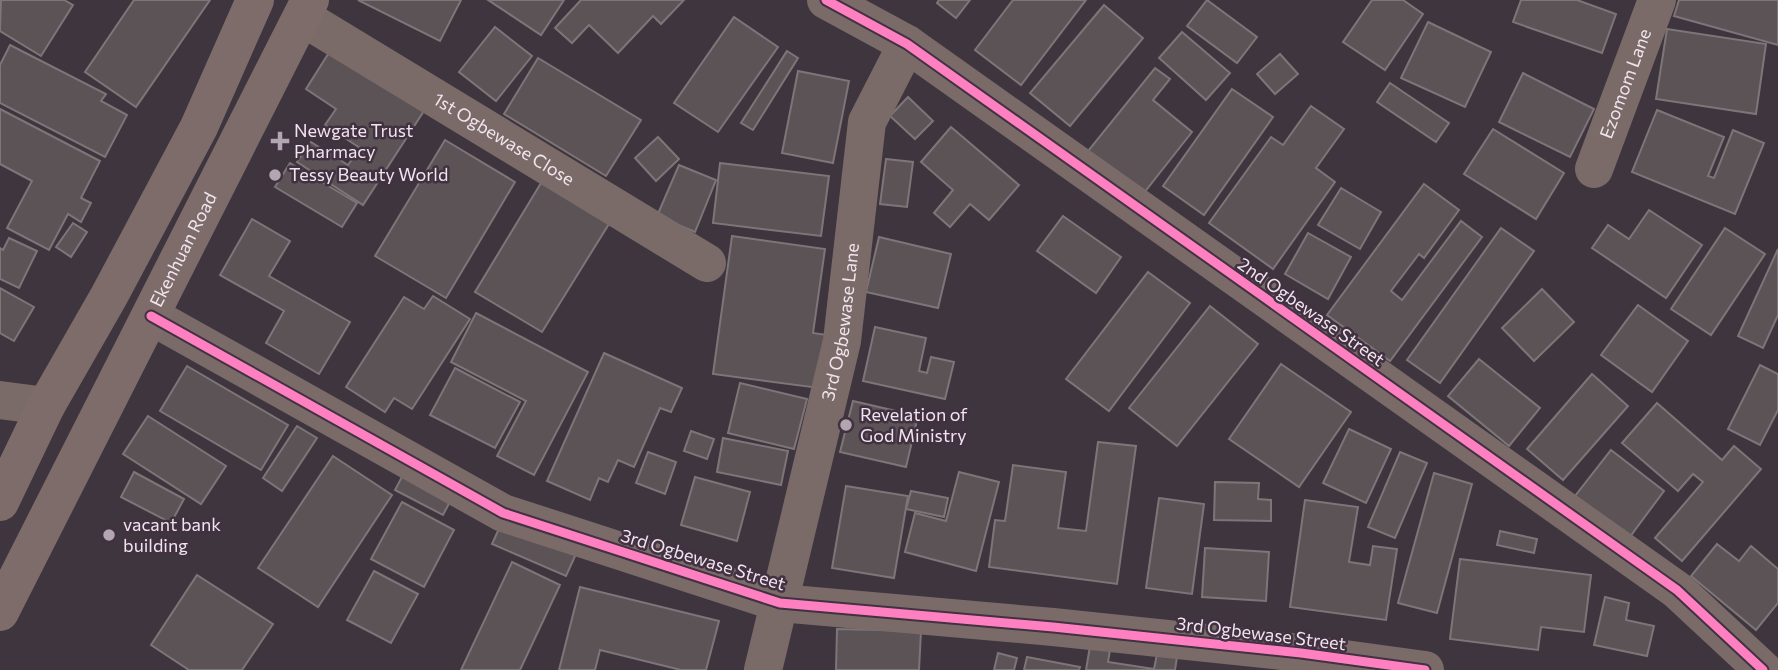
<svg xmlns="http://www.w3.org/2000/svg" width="1778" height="670" font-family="Commissioner,sans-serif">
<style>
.building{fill:#5c5357;stroke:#7e7578;stroke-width:2}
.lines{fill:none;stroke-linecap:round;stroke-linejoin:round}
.minor{stroke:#7a6b68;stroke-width:38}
.secondary{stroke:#7d6c6a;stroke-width:38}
.cycleway-casing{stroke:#423141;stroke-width:13}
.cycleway{stroke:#ff80c0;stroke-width:9}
.poi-dot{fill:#b2a7b1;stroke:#423141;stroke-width:2.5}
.labels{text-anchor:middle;stroke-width:5;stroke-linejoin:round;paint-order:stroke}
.street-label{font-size:18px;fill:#f0e5ef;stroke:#423141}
.poi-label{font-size:18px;fill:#f0e5ef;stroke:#423141;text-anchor:start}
</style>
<rect width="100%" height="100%" fill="#3e353e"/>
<g class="building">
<polygon points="1,0 64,0 73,5 41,56 0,31"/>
<polygon points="134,0 210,0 136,107 85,72"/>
<polygon points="358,0 461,0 440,41"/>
<polygon points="488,0 564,0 541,35"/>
<polygon points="581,0 684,0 661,24 653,16 618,53 589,25 572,43 555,28"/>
<polygon points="939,0 970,0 956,18 937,3"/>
<polygon points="1013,0 1086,0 1021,85 975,50"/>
<polygon points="1207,0 1257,37 1237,63 1187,26"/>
<polygon points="1372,0 1403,0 1423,14 1385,70 1343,42"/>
<polygon points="1521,0 1577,0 1616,14 1602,53 1513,22"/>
<polygon points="1679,0 1778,0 1778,45 1674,16"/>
<polygon points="1104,5 1143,38 1070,126 1030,93"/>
<polygon points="734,17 778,47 718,132 674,103"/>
<polygon points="1428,22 1491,52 1465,107 1401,78"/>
<polygon points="495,27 532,56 496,101 459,72"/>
<polygon points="1667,29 1766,44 1756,114 1656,99"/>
<polygon points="1182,32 1230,73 1206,100 1159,58"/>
<polygon points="337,40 431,100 363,205 297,162 311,142 348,165 360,148 325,125 336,109 306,89"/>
<polygon points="10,45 106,94 101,101 127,115 105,157 0,103 0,65"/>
<polygon points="787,51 798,58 753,130 741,123"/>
<polygon points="1280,54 1298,74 1275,94 1257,74"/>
<polygon points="538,58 641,120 606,176 504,114"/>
<polygon points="1155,68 1170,79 1153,100 1192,132 1143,194 1088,151"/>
<polygon points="798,71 849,81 833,163 782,153"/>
<polygon points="1523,73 1594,109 1570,157 1499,122"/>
<polygon points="1390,83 1449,123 1436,142 1377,102"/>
<polygon points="1232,89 1273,117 1204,215 1163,186"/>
<polygon points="908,97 933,121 915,139 890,116"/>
<polygon points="1311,106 1344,129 1316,168 1335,182 1273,269 1209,223 1271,137 1283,145"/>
<polygon points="0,109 100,161 81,198 91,203 81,222 68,214 49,250 7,228 32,181 0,164"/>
<polygon points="1657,110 1724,137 1708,176 1714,178 1733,130 1764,143 1735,214 1632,172"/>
<polygon points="951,127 1019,185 989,220 970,204 950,227 934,213 953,190 921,162"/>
<polygon points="1493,129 1564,173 1536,219 1464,174"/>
<polygon points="658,137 679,159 656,181 635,158"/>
<polygon points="445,140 515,182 446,298 375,256"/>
<polygon points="886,159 913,162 907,207 880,204"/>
<polygon points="290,163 357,203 342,227 275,187"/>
<polygon points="720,163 829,176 821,236 713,223"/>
<polygon points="679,165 716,180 695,232 657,216"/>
<polygon points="544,178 612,219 542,332 475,292"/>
<polygon points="1424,184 1459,210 1424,258 1419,254 1391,291 1402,300 1461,221 1482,237 1390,361 1327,315"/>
<polygon points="1341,188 1381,212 1360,249 1318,225"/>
<polygon points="1649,210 1702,245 1666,298 1592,248 1608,225 1629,239"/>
<polygon points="1063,216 1121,257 1096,293 1037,251"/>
<polygon points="252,219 290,241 269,276 350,322 319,374 266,343 284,311 220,275"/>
<polygon points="73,223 87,232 71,257 56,247"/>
<polygon points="1501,228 1534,251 1440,383 1407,360"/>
<polygon points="1725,228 1765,254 1711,335 1671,309"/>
<polygon points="1308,233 1351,257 1328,299 1285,274"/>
<polygon points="732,236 825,249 813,333 827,335 819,388 713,374"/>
<polygon points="879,237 951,254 938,308 866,292"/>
<polygon points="9,238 37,251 19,288 0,279 0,248 3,250"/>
<polygon points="1778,249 1778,315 1763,348 1738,336"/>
<polygon points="1148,272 1190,303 1109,411 1066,379"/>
<polygon points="0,288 34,307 14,341 0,333"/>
<polygon points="1542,289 1574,322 1534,361 1502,328"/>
<polygon points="433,296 470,319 412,409 394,398 385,412 346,387 404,297 424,309"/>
<polygon points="1638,305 1688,341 1652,392 1601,355"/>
<polygon points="1210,306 1258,344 1177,446 1129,408"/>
<polygon points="476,313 588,372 534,475 497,456 526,401 451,362"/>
<polygon points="875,327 926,338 919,371 927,373 931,357 954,362 945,399 863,381"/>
<polygon points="604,353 682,388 671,412 660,408 634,467 618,460 608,482 599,478 590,500 547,481"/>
<polygon points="1479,359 1540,408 1509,446 1448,396"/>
<polygon points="1281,364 1351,412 1299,487 1229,439"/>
<polygon points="1760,365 1778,374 1778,410 1760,445 1728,429"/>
<polygon points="187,366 288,425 261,470 160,411"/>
<polygon points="455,368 520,402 495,448 430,415"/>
<polygon points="1592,374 1628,406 1563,480 1527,449"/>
<polygon points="740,383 807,399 794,449 728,433"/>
<polygon points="853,401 918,416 906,467 840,452"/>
<polygon points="1657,403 1722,460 1734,446 1761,469 1682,561 1655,538 1703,482 1693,474 1678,491 1622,443"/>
<polygon points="148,416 226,466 201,504 123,454"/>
<polygon points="297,426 317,438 282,491 263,478"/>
<polygon points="1349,429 1391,449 1366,503 1323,483"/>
<polygon points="691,431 714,439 707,459 684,451"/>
<polygon points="723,438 788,451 781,485 717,472"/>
<polygon points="1098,442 1136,446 1117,584 989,567 995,520 1005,521 1013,465 1066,472 1058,528 1086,531"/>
<polygon points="1611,450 1664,491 1629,538 1575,496"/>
<polygon points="648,452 676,462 665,494 636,483"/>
<polygon points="1400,452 1427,463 1395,538 1368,527"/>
<polygon points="333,456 392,495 318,607 258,568"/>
<polygon points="405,471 453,496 443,515 395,490"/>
<polygon points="134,472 184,499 171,523 121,497"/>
<polygon points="959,472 999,482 976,571 905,552 915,513 946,521"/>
<polygon points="1434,473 1472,484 1437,613 1398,603"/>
<polygon points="695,477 750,492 737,541 681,525"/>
<polygon points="1215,482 1259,483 1258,499 1271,500 1271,521 1214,520"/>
<polygon points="846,486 908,496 894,578 832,568"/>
<polygon points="911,491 948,498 944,517 906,509"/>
<polygon points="1159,498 1204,504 1192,594 1146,588"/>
<polygon points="1305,500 1358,507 1349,562 1370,565 1373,546 1397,549 1386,620 1290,607"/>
<polygon points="402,502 454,530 424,587 371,559"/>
<polygon points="502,522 576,554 566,576 492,544"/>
<polygon points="1500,531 1537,539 1534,553 1497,545"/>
<polygon points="1717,544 1739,561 1751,546 1778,569 1778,603 1756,630 1691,576"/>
<polygon points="1205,548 1269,552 1266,601 1202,597"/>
<polygon points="1460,559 1591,575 1584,632 1541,627 1538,650 1450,639"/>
<polygon points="512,562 560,585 520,670 461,670"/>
<polygon points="374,571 418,594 391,643 347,620"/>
<polygon points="197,575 273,624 242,670 189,670 151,645"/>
<polygon points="580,587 719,621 706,670 681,670 600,650 595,670 559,670"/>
<polygon points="1605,597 1629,603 1626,620 1654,626 1647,656 1594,645"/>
<polygon points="837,629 921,631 919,670 836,670"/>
<polygon points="1091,640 1111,644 1108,662 1154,669 1157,654 1177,657 1175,670 1086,670"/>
<polygon points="998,653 1017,658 1014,670 994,670"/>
<polygon points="1027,657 1080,667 1079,670 1024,670"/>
</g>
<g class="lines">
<g class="minor">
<polyline points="826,0 907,44 1677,590 1763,670"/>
<path id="s1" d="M302,17L707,263"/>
<path id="s2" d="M1594,169L1657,0"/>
<polyline points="151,316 503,513 780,603 1053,627 1301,653 1425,670"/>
<polyline points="0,400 46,406"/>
<path id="s3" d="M763,670L842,341L867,122L907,44"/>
</g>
<g class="secondary">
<polyline points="0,502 46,406 109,296 199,127 255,0"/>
<path id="s4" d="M0,612L310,0"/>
</g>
<defs>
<g id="cycleway">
<polyline points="826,0 907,44 1677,590 1763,670"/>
<polyline points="151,316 503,513 780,603 1053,627 1301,653 1425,670"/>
</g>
</defs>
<use href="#cycleway" class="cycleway-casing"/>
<use href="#cycleway" class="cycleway"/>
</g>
<g class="poi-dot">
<path d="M276.5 130.5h7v7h7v7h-7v7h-7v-7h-7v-7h7z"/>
<circle cx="275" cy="175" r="7"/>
<circle cx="846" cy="425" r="7"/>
<circle cx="109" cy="535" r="7"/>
</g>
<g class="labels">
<g class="street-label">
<text dy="6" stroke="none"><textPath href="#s2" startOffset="91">Ezomom Lane</textPath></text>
<text dy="6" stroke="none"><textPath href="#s1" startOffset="236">1st Ogbewase Close</textPath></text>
<text dy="6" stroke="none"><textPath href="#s4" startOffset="406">Ekenhuan Road</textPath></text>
<text transform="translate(1311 312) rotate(35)" y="6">2nd Ogbewase Street</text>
<text dy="6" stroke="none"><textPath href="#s3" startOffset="357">3rd Ogbewase Lane</textPath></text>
<text transform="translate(703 560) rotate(17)" y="6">3rd Ogbewase Street</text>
<text transform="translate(1261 634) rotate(7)" y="6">3rd Ogbewase Street</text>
</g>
<g class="poi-label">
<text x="294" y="137">Newgate Trust<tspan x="294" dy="21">Pharmacy</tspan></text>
<text x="289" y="181">Tessy Beauty World</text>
<text x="860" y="421">Revelation of<tspan x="860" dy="21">God Ministry</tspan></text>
<text x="123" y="531">vacant bank<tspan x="123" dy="21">building</tspan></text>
</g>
</g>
</svg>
